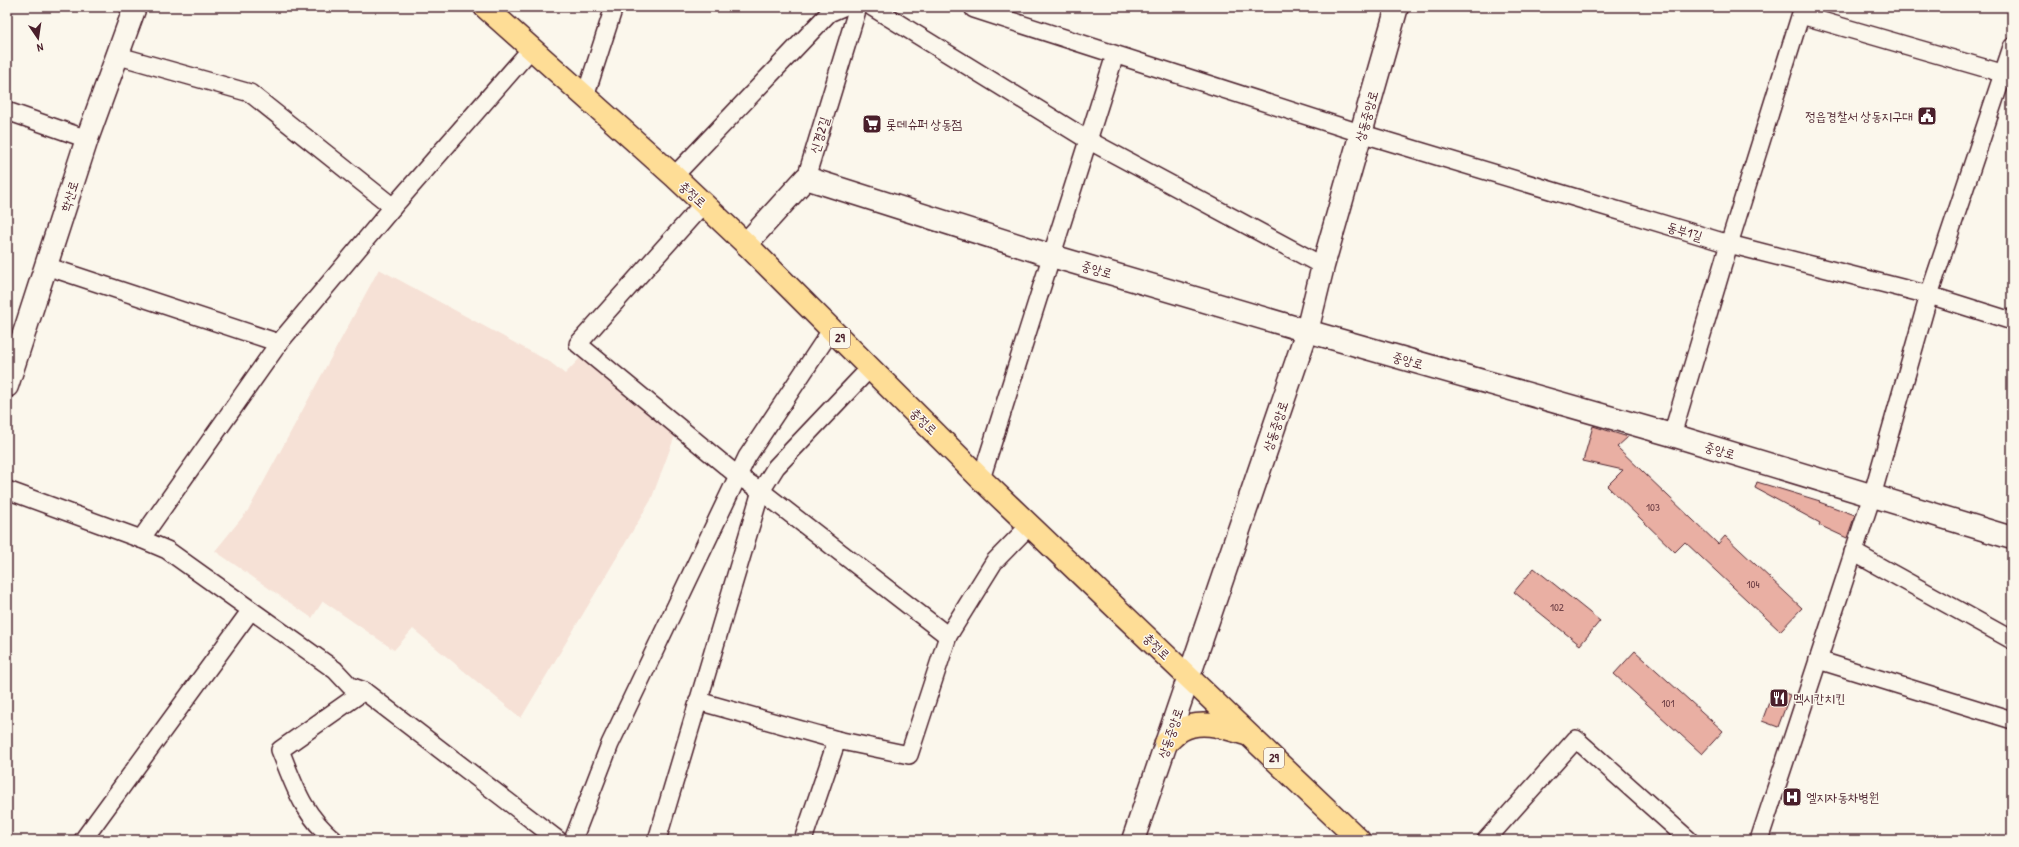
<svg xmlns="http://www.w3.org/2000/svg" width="2019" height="847" font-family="'Patrick Hand','Poor Story',sans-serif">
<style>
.built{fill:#f6e1d6}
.building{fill:#e9afa3;stroke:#4a1f2b}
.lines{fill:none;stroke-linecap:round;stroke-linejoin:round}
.street-casing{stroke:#4a1f2b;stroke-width:20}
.secondary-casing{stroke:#4a1f2b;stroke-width:25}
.primary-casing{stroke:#4a1f2b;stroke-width:25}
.street{stroke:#fbf7ec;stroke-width:17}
.secondary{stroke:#fbf7ec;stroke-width:22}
.primary{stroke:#fedd96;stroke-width:22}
.labels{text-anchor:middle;stroke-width:3;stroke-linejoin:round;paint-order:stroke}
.number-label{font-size:11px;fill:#724349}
.shield{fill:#fbf7ec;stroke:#7f6065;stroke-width:1}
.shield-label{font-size:12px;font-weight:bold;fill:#4a1f2b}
.street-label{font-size:13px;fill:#4a1f2b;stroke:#fbf7ec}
.poi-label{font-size:13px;fill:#4a1f2b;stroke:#fbf7ec;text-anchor:start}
</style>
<rect width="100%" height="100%" fill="#fbf7ec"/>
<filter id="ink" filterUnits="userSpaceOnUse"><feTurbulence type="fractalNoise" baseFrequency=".025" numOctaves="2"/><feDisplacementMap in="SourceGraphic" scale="8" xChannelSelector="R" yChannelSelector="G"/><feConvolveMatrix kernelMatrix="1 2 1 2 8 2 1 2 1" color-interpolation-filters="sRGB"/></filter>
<g filter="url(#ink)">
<polygon class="built" points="379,269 550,362 565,374 582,356 676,433 651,500 521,718 413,629 394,650 323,601 312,618 215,551 249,509"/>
<g class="building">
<polygon points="1593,426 1628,437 1617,447 1718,544 1725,536 1802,608 1780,631 1685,542 1675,552 1607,486 1623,470 1583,461"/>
<polygon points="1757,482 1820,501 1819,502 1855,515 1847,538 1819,525 1820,523 1755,488"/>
<polygon points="1534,568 1600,621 1580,645 1514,592"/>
<polygon points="1635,651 1723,731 1702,754 1614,674"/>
<polygon points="1774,689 1790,695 1778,727 1762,721"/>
</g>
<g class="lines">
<defs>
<g id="street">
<polyline points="872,7 1088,140 1323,266"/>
<polyline points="974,7 974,9 1360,133 1683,230 1729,244 1929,295 2012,321"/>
<polyline points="1801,15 2012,76"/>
<polyline points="119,56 250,93 393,207"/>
<polyline points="585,97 614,7"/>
<polyline points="7,111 87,139"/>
<polyline points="674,176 829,13 843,7"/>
<polyline points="806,178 858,7"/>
<polyline points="703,204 578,344 738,476 761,491 948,636"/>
<polyline points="46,266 279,343"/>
<polyline points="1672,435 1729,244 1803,7"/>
<polyline points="981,479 1115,55"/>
<polyline points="7,490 141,539 279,343 393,207 531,49"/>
<polyline points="141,539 167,550 335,670 350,686 364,691"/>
<polyline points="1853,552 2012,640"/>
<polyline points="1818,660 2012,720"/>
<polyline points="698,701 837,740"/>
<polyline points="83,840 251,610"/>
<path d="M334,840C302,813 295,787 280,750L364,691L558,840"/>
<polyline points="573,840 610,744 747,457 832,329"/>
<polyline points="657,840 761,491 776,467 870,368"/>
<polyline points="803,840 837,740 909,755 948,636 994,562 1030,525"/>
<polyline points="1486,840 1576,739 1689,840"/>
<polyline points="1759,840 1872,496 1929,295 2012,47"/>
</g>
<g id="secondary">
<polyline points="746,244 806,178 1052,256 1307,331 1672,435 2012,538"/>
<polyline points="7,386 87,139 135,7"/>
<polyline points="1133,840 1307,331 1323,266 1397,7"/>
</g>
<g id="primary">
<polyline points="485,7 674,176 746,244 981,479 1359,840"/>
<path d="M1166,743C1171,739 1176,733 1181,730C1201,718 1226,728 1246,734"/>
</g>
</defs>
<use href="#street" class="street-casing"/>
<use href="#secondary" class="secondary-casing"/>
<use href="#primary" class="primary-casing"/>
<use href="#street" class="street"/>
<use href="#secondary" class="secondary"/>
<use href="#primary" class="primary"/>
</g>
</g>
<defs>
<symbol id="civic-square" viewBox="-11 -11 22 22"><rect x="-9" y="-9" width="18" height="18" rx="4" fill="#4a1f2b" stroke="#fbf7ec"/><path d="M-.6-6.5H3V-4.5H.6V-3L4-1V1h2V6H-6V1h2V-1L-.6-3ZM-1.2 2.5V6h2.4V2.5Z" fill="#fff"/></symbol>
<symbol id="supermarket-square" viewBox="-11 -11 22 22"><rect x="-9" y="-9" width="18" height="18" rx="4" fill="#4a1f2b" stroke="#fbf7ec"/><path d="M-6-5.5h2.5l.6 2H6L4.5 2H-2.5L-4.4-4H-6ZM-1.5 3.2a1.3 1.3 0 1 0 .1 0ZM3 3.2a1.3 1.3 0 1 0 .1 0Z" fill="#fff"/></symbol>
<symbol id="restaurant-square" viewBox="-11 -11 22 22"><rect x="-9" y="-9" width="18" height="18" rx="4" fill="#4a1f2b" stroke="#fbf7ec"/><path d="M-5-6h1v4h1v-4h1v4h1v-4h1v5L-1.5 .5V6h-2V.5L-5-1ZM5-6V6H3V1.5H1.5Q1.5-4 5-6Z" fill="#fff"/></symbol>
<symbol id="hospital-square" viewBox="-11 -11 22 22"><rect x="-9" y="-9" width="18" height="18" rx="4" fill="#4a1f2b" stroke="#fbf7ec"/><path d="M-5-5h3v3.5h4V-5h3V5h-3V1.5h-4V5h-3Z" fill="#fff"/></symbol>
</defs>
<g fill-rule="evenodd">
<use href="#civic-square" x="1916" y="105" width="22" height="22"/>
<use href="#supermarket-square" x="861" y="113" width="22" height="22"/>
<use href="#restaurant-square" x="1768" y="687" width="22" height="22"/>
<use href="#hospital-square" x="1781" y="786" width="22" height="22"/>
</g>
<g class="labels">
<g class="number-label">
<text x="1653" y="511">103</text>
<text x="1753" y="588">104</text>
<text x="1557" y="611">102</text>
<text x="1668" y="707">101</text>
</g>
<g class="shield">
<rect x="830" y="328" width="20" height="20" rx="3"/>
<rect x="1264" y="748" width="20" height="20" rx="3"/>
</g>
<g class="shield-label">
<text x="840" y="342">29</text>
<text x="1274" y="762">29</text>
</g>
<g class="street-label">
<text transform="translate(1366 116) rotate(-74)" y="5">상동중앙로</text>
<text transform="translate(819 135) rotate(-73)" y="5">신경2길</text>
<text transform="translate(693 194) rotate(43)" y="5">충정로</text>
<text transform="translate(69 196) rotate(-72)" y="5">학산로</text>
<text transform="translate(1685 231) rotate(17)" y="5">동부1길</text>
<text transform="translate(1097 269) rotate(17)" y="5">중앙로</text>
<text transform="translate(1408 360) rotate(16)" y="5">중앙로</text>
<text transform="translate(924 421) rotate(45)" y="5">충정로</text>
<text transform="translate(1275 426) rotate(-71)" y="5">상동중앙로</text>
<text transform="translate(1720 450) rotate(17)" y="5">중앙로</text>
<text transform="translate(1157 646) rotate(44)" y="5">충정로</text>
<text transform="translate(1170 733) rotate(-71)" y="5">상동중앙로</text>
</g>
<g class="poi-label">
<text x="1913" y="121" text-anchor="end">정읍경찰서 상동지구대</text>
<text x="886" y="129">롯데슈퍼 상동점</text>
<text x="1793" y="703">멕시칸치킨</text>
<text x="1806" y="802">엘지자동차병원</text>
</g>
</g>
<rect width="2019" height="847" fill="none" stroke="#fbf7ec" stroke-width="24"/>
<rect x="12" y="12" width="1995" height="823" fill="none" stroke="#4a1f2b" stroke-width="1.5" filter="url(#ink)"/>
<g transform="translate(38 38) rotate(167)" stroke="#fbf7ec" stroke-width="3" paint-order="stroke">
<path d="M0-3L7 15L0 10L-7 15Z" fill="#4a1f2b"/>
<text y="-6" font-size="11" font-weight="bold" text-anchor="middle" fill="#4a1f2b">N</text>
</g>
</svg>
